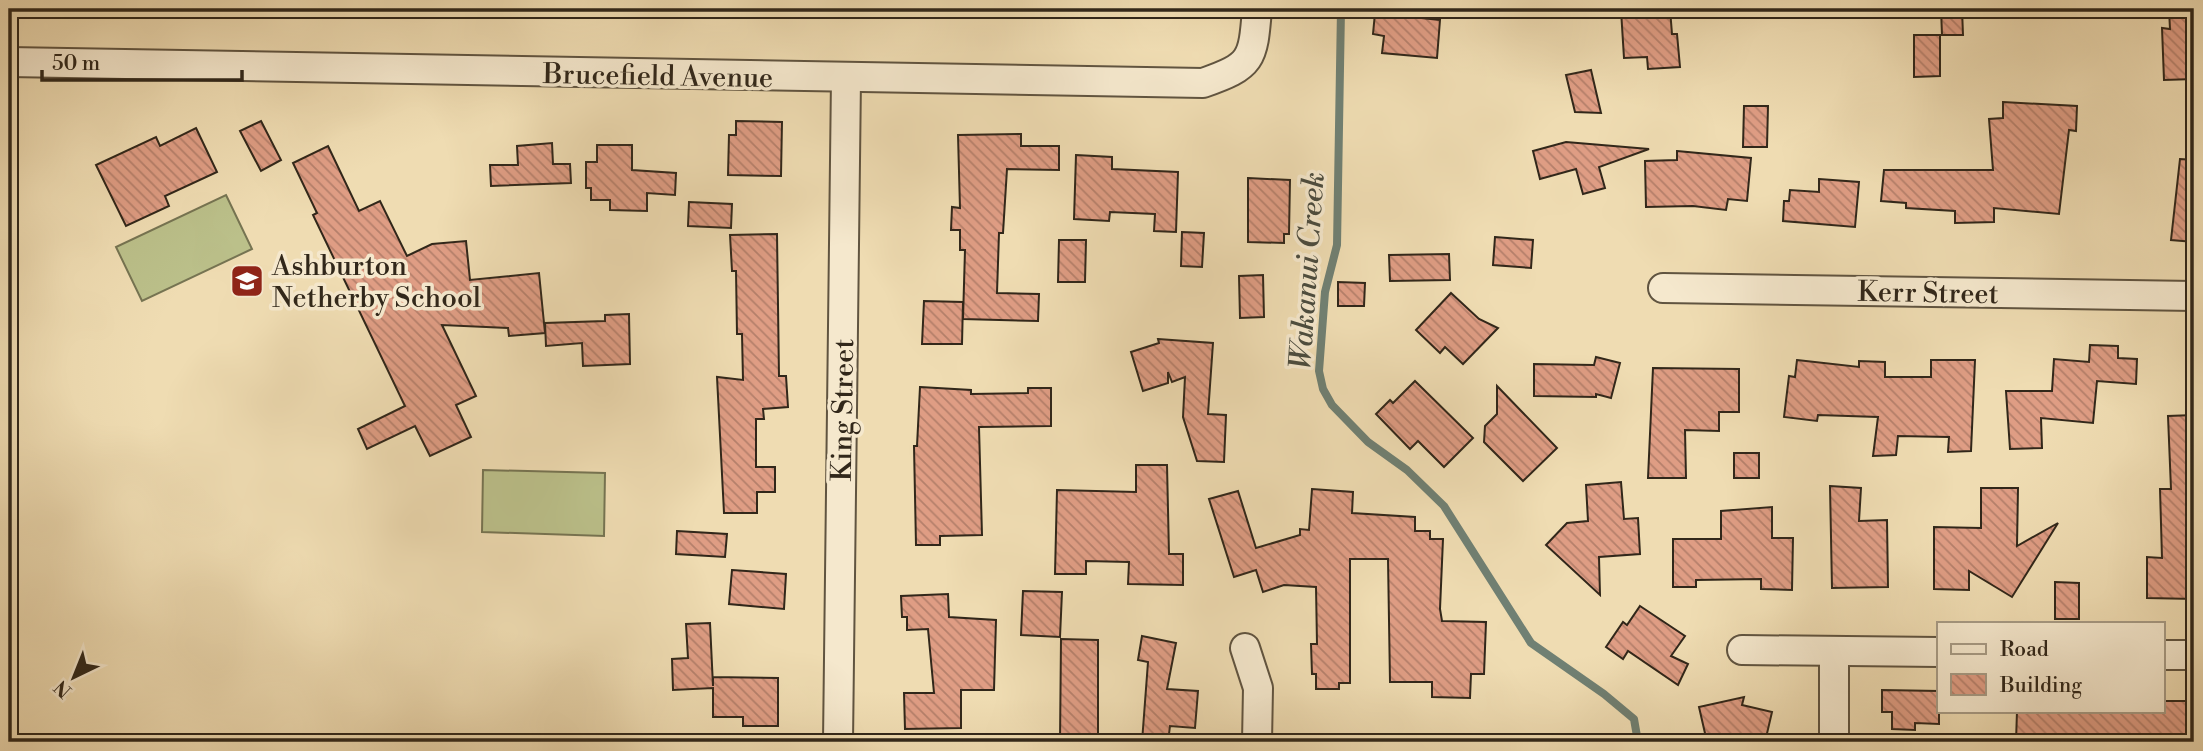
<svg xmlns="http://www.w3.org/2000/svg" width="2203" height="751" font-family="'Libre Bodoni',serif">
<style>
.pitch{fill:#bbc08a;stroke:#767452;stroke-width:2}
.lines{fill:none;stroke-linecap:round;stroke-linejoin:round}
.stream{stroke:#708073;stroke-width:8}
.building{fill:url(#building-back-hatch);stroke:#31271a;stroke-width:2}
.minor-casing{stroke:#605440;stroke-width:32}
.minor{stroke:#f5e8cd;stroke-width:28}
.labels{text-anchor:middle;stroke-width:7;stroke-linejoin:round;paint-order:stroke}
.street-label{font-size:28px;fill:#31271a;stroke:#f5e8cd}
.poi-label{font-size:28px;fill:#31271a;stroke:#f5e8cd;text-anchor:start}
.water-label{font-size:30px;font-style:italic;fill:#4b4c3f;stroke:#f5e8cd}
</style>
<defs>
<pattern id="building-back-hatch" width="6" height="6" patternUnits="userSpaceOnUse" patternTransform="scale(1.75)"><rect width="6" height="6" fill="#df9d84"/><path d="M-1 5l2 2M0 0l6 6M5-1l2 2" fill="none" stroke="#b5806b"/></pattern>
</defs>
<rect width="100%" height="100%" fill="#efdcb2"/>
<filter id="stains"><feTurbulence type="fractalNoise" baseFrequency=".00286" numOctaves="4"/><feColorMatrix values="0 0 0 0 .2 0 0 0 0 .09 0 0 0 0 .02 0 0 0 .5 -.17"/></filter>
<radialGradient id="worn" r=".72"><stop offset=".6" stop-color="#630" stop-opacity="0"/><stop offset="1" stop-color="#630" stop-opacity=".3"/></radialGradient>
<g class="pitch">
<polygon points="226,195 252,249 142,301 116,247"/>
<polygon points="483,470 605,473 604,536 482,532"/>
</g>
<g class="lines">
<polyline class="stream" points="1341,9 1337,245 1325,292 1319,371 1323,389 1332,405 1368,442 1407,470 1444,506 1531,643 1604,694 1634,719 1638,742"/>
</g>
<g class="building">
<polygon points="1670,9 1672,34 1677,34 1680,67 1648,69 1647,57 1624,58 1621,10"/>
<polygon points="1941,9 1962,9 1963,35 1942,35"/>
<polygon points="2169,9 2194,9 2194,79 2164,80 2162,28 2170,29"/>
<polygon points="1375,13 1440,20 1437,58 1382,53 1384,36 1373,34"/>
<polygon points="1914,35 1940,35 1940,76 1914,77"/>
<polygon points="1591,70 1601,113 1575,112 1566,75"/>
<polygon points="2003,102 2077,106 2076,131 2069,130 2059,214 1994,208 1994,222 1955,223 1955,211 1906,208 1906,203 1881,201 1884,170 1993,170 1989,119 2003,118"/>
<polygon points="1744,106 1768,106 1767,147 1743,147"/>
<polygon points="261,121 281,160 261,171 240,131"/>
<polygon points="736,121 782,122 781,176 728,175 729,135 736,135"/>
<polygon points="196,128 217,172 165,196 169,206 126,226 96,165 156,137 160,146"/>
<polygon points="1021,134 1021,146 1059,146 1059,170 1007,169 1003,233 999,233 997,293 1039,294 1038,321 963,319 965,250 960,250 960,230 951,230 952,207 960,208 958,135"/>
<polygon points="1566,142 1649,149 1599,167 1605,188 1583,194 1576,169 1540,179 1533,151"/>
<polygon points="552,143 553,164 570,164 571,183 491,186 490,165 518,165 517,146"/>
<polygon points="597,145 632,145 632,170 676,173 675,195 647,193 647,211 610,210 610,200 591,200 591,188 586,188 586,162 597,162"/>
<polygon points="328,146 359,211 380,201 407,256 432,244 466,241 470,280 539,273 545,333 509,336 508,328 442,325 476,396 456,405 471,437 430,456 415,426 367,449 358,429 405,406 313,215 317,213 293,163"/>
<polygon points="1677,151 1751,158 1747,201 1728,199 1726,210 1693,206 1646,207 1645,161 1677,160"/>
<polygon points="1076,155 1112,157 1112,169 1178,172 1176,232 1154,231 1155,214 1110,212 1109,221 1074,219"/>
<polygon points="2180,159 2194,160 2194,242 2171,240"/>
<polygon points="1248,178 1290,180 1289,234 1284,234 1284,243 1248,242"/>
<polygon points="1819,179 1859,182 1855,227 1783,221 1784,201 1789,201 1790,190 1819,192"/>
<polygon points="689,202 732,204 731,228 688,226"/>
<polygon points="1182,232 1204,233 1202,267 1181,266"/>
<polygon points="777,234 779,376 786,376 788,407 763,409 764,419 756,419 756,467 775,467 775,492 757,492 757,513 724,513 717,377 743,380 742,334 737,334 736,271 732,271 730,235"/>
<polygon points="1495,237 1533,240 1531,268 1493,265"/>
<polygon points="1059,240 1086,240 1085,282 1058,282"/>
<polygon points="1449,254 1450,280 1390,281 1389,255"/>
<polygon points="1263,275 1264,317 1240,318 1239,276"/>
<polygon points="1338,282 1365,283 1364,306 1338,306"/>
<polygon points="1451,293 1479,319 1498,328 1463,364 1445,347 1440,353 1416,330"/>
<polygon points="924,301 963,302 962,344 922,344"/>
<polygon points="629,314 630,364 583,366 582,343 546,346 545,323 605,321 605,315"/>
<polygon points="1158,339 1213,343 1208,414 1226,415 1224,462 1197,461 1183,417 1185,377 1172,382 1168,372 1168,383 1143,391 1131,352 1159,343"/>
<polygon points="2090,345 2118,346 2118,358 2137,359 2136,384 2097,381 2093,423 2041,418 2042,448 2010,449 2006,391 2052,391 2054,359 2089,362"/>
<polygon points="1596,357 1620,363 1611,398 1596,394 1596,397 1534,396 1534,364 1594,365"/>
<polygon points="1797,360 1859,367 1859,361 1885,362 1885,377 1931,377 1931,360 1975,360 1971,451 1948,452 1949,437 1898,436 1896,455 1873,456 1878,417 1818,415 1817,421 1784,417 1789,376 1795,377"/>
<polygon points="1653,368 1739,369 1739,412 1719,412 1719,431 1685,430 1686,478 1648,478"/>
<polygon points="1415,381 1473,438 1444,467 1418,441 1410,449 1376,414 1390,400 1393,403"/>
<polygon points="1497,386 1557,448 1523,481 1484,442 1485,426 1497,414"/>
<polygon points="920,387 971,390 971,394 1028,393 1028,388 1051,388 1051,426 979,427 982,535 940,536 940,545 916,545 914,446 917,446"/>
<polygon points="2194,415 2194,599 2147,598 2147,557 2162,558 2160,489 2171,489 2168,416"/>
<rect x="1734" y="453" width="25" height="25"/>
<polygon points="1136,465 1167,465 1169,554 1183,554 1183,585 1128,584 1129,562 1086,561 1086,574 1055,574 1057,490 1136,492"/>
<polygon points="1621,482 1624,519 1638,518 1640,554 1599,557 1600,595 1546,545 1567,523 1588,521 1586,485"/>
<polygon points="1830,486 1861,488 1859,521 1887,520 1888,587 1832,588"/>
<polygon points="1981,488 2018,488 2017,546 2058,523 2012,597 1969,571 1969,590 1934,589 1934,527 1981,528"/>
<polygon points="1312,489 1353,492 1352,513 1415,517 1415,531 1430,531 1430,539 1443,539 1440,609 1442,621 1486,622 1484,674 1471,674 1470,698 1432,697 1432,682 1390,682 1388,559 1350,559 1350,683 1339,683 1339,689 1316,689 1316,674 1312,674 1311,644 1317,644 1316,587 1284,585 1263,592 1256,570 1234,577 1209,499 1238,491 1256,548 1300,535 1300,529 1309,530"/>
<polygon points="1772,507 1772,538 1793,538 1792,590 1761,589 1761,579 1696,580 1696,587 1673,587 1673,539 1721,539 1721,511"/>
<polygon points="677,531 727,534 725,557 676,554"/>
<polygon points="732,570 786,574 784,609 729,604"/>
<polygon points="2055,582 2079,583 2079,619 2055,619"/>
<polygon points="1023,591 1062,592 1060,637 1021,635"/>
<polygon points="948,594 949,617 996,620 994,690 961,690 961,728 905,729 904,693 934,693 928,629 907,630 907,617 902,617 901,596"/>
<polygon points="1640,606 1685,636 1671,656 1688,664 1678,685 1628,651 1623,659 1606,647 1623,622 1627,625"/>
<polygon points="710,623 713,686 713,677 778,678 778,726 743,726 743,717 713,717 713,688 673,690 672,659 688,658 686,624"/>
<polygon points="1142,636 1176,643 1167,689 1198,691 1195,728 1170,726 1168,742 1142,742 1148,662 1138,660"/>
<polygon points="1061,639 1098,640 1098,742 1060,742"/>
<polygon points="1882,690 1939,691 1939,724 1915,723 1915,730 1892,729 1892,712 1882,712"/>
<polygon points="1744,697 1742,705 1772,712 1765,742 1707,742 1699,707"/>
<polygon points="2163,701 2194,701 2194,740 2016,742 2017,711 2163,711"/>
</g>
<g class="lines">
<defs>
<g id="minor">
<path d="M9,62L1203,83C1252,66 1253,60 1257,9"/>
<polyline points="1663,288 2194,296"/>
<polyline points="1245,648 1258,688 1257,742"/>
<polyline points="1742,650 1939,652"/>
<polyline points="2163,655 2194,655"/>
<polyline points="838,742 846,78"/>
<polyline points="1834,742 1834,651"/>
</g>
</defs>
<use href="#minor" class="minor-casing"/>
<use href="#minor" class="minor"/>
</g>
<defs>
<symbol id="school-square" viewBox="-11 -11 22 22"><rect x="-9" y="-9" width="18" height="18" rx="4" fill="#8f2418" stroke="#f5e8cd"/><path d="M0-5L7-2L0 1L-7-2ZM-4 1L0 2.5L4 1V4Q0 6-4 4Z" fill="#fff"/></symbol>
</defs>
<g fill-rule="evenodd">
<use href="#school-square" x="228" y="262" width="38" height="38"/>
</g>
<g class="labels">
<g class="street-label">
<text transform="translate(658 75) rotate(1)" y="10">Brucefield Avenue</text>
<text transform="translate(1928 292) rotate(1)" y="10">Kerr Street</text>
<text transform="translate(842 410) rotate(-89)" y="10">King Street</text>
</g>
<g class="poi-label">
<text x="272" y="275">Ashburton<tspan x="272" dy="32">Netherby School</tspan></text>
</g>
<g class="water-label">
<text transform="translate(1307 271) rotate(-86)" y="10">Wakanui Creek</text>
</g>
</g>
<rect width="2203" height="751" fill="none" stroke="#efdcb2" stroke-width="35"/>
<rect x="10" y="10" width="2182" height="730" fill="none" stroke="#31271a" stroke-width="3.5"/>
<rect x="18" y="18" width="2168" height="716" fill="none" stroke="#31271a" stroke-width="2"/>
<rect x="1937" y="622" width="228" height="91" fill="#f5e8cd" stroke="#a79b85" stroke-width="2"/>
<rect x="1951" y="644" width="35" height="10" fill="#f5e8cd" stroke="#a79b85" stroke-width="2"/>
<text x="2000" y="656" font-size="21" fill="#31271a">Road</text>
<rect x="1951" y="674" width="35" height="21" fill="url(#building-back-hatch)" stroke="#a79b85" stroke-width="2"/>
<text x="2000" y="692" font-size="21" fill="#31271a">Building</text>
<g transform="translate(74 677) rotate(223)" stroke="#f5e8cd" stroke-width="5" paint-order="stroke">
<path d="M0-5L12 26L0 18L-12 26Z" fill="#31271a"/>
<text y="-10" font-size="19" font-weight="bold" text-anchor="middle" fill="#31271a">N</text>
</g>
<path d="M42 70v10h200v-10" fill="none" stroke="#31271a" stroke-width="3.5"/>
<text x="52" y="70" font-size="21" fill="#31271a" stroke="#f5e8cd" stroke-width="5" paint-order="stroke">50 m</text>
<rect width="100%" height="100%" filter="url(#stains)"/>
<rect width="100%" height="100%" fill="url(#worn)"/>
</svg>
